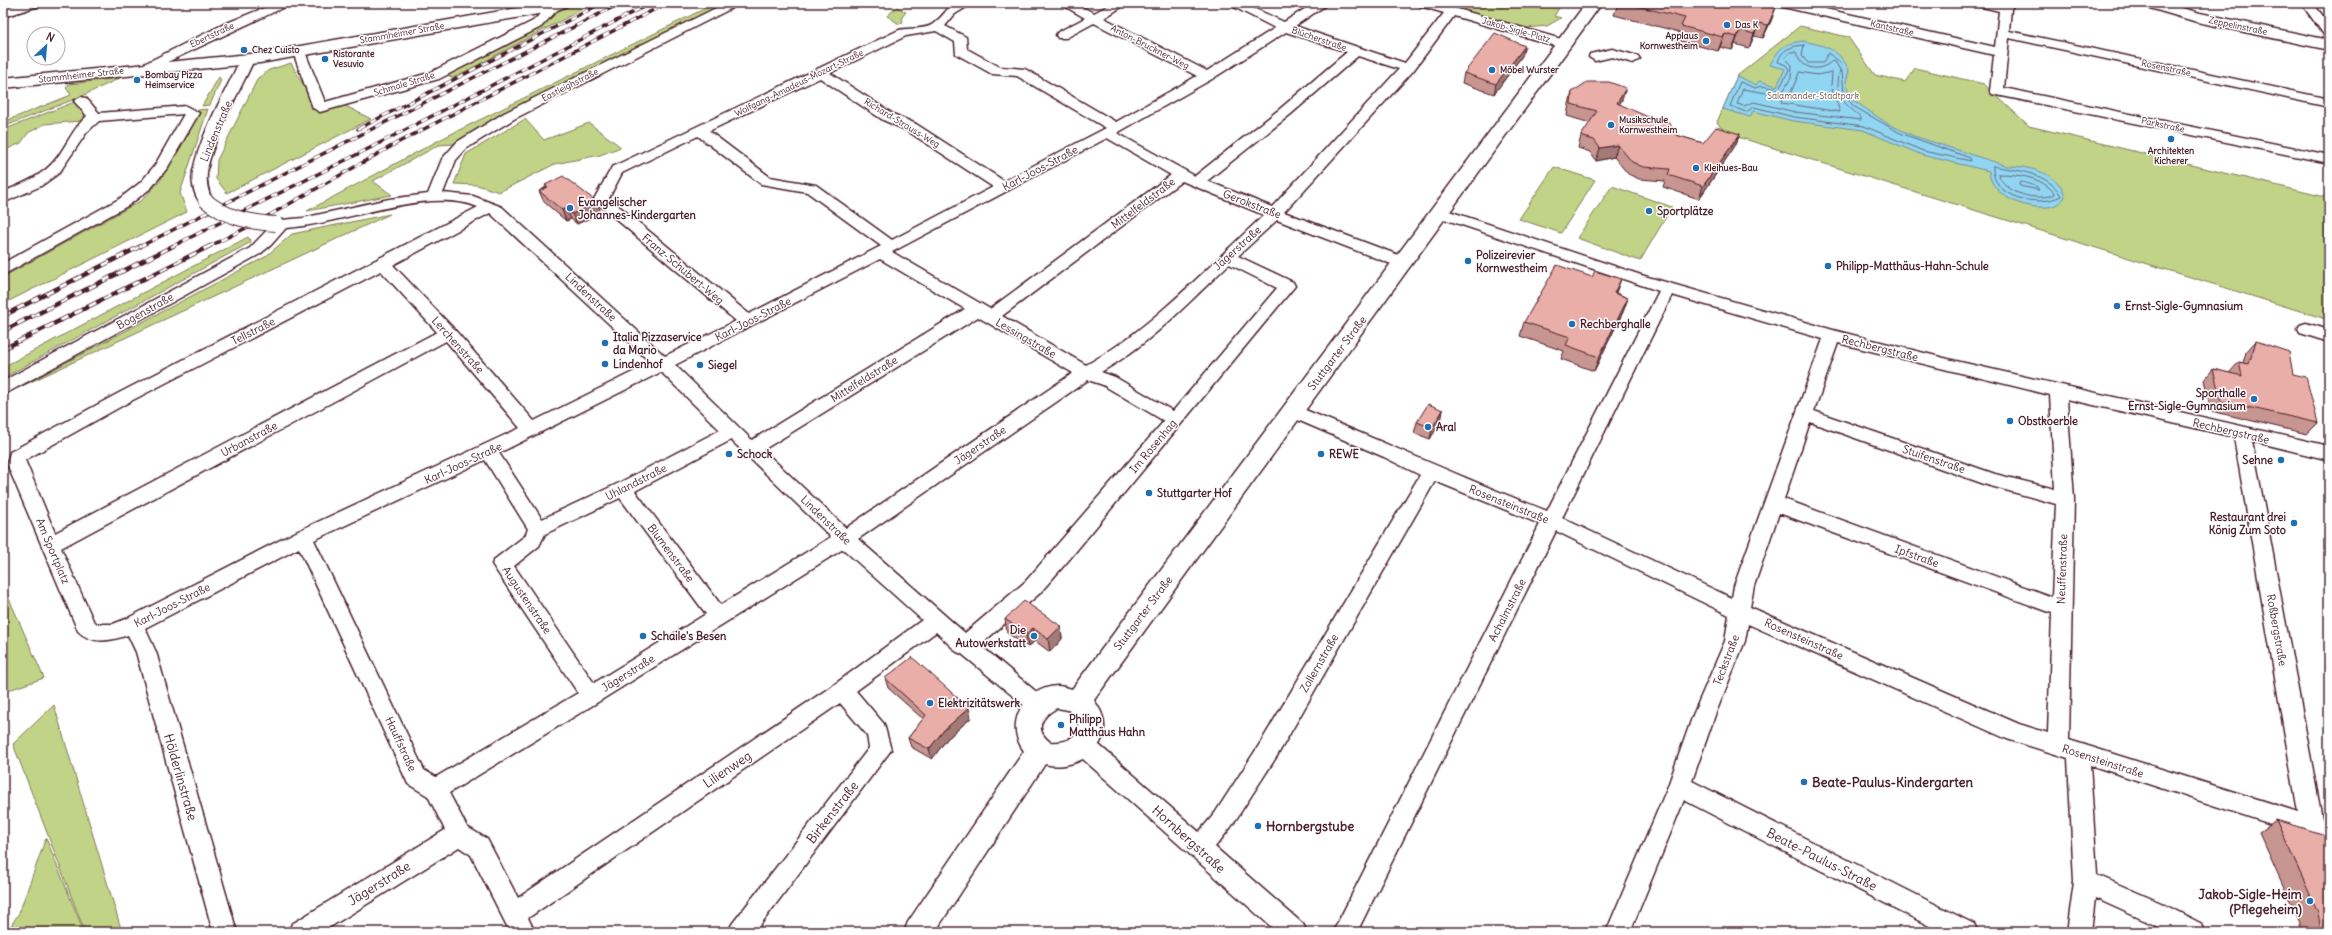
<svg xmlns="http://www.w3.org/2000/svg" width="2332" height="935" font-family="Delius,sans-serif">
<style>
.green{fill:#c0d387;stroke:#857959}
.water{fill:#90d5f1;stroke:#748ca2}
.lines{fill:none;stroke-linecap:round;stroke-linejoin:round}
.shore{stroke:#66687a;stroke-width:1}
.street-casing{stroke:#4a1f2b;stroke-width:3}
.secondary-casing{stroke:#4a1f2b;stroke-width:3}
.street{fill:#fff;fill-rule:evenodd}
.secondary{fill:#fff;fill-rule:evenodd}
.rail-far1-casing{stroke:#4a1f2b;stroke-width:3.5}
.rail-casing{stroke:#4a1f2b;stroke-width:4.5}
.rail-far1{stroke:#fff;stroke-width:2.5;stroke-dasharray:7;stroke-linecap:butt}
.rail{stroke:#fff;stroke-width:3;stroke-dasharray:8;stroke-linecap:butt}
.street-bridge-casing{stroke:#4a1f2b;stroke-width:16;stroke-linecap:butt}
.street-bridge{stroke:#fff;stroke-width:14}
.wall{fill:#c89690;stroke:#4a1f2b}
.shaded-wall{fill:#a37a76;stroke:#4a1f2b}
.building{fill:#e9aea8;stroke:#4a1f2b}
.poi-dot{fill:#1f6fb2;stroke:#fff;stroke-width:1.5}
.labels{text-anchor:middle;stroke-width:3;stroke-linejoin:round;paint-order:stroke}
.far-poi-label{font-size:9px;font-weight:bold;fill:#4a1f2b;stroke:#fff;text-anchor:start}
.far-street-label{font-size:9px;fill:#4a1f2b;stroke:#fff}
.far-park-label{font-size:9px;fill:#6d5547;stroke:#fff}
.street-label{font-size:11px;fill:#4a1f2b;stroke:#fff}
.poi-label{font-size:11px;font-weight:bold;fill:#4a1f2b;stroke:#fff;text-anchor:start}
.near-street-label{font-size:13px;fill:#4a1f2b;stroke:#fff}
.near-poi-label{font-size:13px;font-weight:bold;fill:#4a1f2b;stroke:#fff;text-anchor:start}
</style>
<rect width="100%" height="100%" fill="#fff"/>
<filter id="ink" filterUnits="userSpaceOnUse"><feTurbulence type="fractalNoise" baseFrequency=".025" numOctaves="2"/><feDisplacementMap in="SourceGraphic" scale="8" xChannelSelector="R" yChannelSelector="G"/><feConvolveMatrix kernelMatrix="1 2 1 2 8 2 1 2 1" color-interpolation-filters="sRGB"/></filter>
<g filter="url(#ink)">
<g class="green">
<polygon points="573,3 594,3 453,78 444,73 539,24 560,9"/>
<polygon points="716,3 730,3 510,110 478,128 454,144 439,145 373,181 392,195 307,211 445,137"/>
<polygon points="1437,3 1552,3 1561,5 1554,16 1561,18 1547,26 1526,28"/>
<polygon points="897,7 906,12 902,17 903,22 899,24 887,16"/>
<polygon points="1800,26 1848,37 1875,75 1905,82 1915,68 1984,84 2029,126 2329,198 2329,320 1725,133 1717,122 1737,76"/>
<polygon points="291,63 317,109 342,104 371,119 227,193 216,179 217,160 258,78 269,70"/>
<polygon points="219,77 221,80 210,105 202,106"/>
<polygon points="120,78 80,97 3,127 3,122 71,95 66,88 69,84"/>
<polygon points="77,101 88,112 81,121 45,124 28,133 21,143 3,151 3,130"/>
<polygon points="208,109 180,193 187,212 3,304 3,277 142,200 160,181 198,110"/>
<polygon points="525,119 544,140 589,123 621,147 600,155 555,164 499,192 477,185 454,184 466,154"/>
<polygon points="1554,167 1595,180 1561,233 1519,219"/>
<polygon points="1612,186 1672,207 1640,261 1577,238"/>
<polygon points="390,214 18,388 265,257 292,234"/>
<polygon points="248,237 251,242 3,378 3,367"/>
<polygon points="3,585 44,678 3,692"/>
<polygon points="54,705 122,932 85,932 13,744"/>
<polygon points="46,838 84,932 7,932 19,913"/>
</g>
<path class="water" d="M1803,41C1826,46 1838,48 1849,70L1846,82L1850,98L1888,124L1914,136L2007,166C2028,166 2061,173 2065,197C2062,201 2057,205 2053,206C2030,212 1990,197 1989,171L1922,155L1863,130L1793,121L1753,111L1750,117L1723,109L1737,76L1756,85L1759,81L1777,86L1785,69L1770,65C1780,47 1783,44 1803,41Z"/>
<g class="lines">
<g class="shore">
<path d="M1804,45L1802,56L1808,63H1823L1828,53L1841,63L1844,92L1853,106L1900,133L1970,158L1971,161L1923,151L1864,126L1794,117L1754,107L1746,112L1730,106L1740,82L1755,88L1761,86L1779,89L1789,70L1786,65L1778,62C1781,49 1792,46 1804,45Z"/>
<path d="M1791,52H1796C1802,70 1819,73 1832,61L1836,63L1840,70C1834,95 1842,102 1861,117V120L1795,112L1754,102L1744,106L1737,104L1743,89L1772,94L1782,93L1791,78L1792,65L1785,58Z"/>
<polygon points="1800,72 1817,75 1832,72 1831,86 1840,112 1782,103 1781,100 1790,94"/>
<path d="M1993,166C2017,171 2049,172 2061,196C2038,208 1990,198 1993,166Z"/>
<path d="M1998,174C2017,174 2043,177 2055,194C2037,202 2005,194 1998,174Z"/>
<polygon points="2022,182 2036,186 2039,190 2020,186 2019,184"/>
</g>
<defs>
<g id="street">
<polygon points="22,3 41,3 39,6 3,17 3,9"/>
<polygon points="276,3 293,3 144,73 134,73 132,70 222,25"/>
<polygon points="551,3 559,3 561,6 541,27 439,79 320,112 313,108 293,52 299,48 305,52 325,102 429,73 533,21"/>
<path d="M726,3H742L514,119L467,148L456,160L443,193L473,196L502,207L665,356L736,321L596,202L594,199L612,167L899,30C908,28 925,30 933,24C953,9 942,3 973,3L955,14L945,26L966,37L967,49L1000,67L1025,69L1116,122L1197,76L1094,23L1066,38H1058L1056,35L1058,32L1085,18L1059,3H1074L1094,13L1113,3H1128L1104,18L1207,71L1275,28L1226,3H1242L1284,22L1314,3H1329L1295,26L1405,63L1444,13L1420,6L1418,3H1437L1568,41L1569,44L1563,48L1454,16L1413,71L1284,212L1409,259L1412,263L1409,267H1399L1277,220L1238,256L1293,282L1295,286L1067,562L1039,594L980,645L1045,699L1048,705L1045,711L1038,714L1031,711L962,654L957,652L936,632L856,691L884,724L891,750L755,932H728L732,924L869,748L867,735L840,703L528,918L535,932H510L471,855L459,847L322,932H288L292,924L445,830L428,796L408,784L299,548L145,628L156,652L237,932H213L136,652L128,635C110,641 92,645 78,631L7,464L10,452L117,394L478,207C426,186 342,225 286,228L271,245L260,254L3,395V381L250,248L270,227L268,224L271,221L303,218L389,199L428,194L442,159L457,142L504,113ZM936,31L955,42L956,54L992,74L1017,76L1106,128L1004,181L916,124L893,114L830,73L906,36ZM1286,32L1347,52L1281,108L1195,176L1117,133L1212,79ZM1358,56L1399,69L1272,207L1207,181L1291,114ZM820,78L883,120L906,130L993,187L892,240L816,185L770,177L709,131ZM698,136L761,184L807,192L881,246L749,314L609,198L622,173ZM1107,138L1171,175L990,309L892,252ZM1182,181L1264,215C1211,264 1149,331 1086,365L1002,316ZM490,213L651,363L534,421L454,329L393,265ZM880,259L965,309L752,440L675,365ZM1229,264L1277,288L1173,411L1115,377L1101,372C1149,345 1189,302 1229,264ZM381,271L437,332L55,533L25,460L129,402ZM978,317L1073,373L846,528L763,450ZM446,341L520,428L296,532L126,619L113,624H97L93,620L61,548ZM661,372L720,430L617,484L542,519L499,453ZM1088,380L1103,385L1164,421L1025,582L965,633L858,539ZM731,440L831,537L721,605L635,491ZM485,460L528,529L525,536L495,559L492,564L578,693L436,777L424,770L314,540ZM620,498L706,614L594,683L514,566L539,546L545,534ZM843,549L922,620L835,684L518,898L487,839L467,827L449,793L598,702Z"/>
<polygon points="1777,3 1799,3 1995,47 1999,11 1978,6 1976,3 2015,3 2011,9 2009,31 2329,99 2329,107 2009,38 2004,88 2329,155 2329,163 1992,94 1990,91 1994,55 1783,7"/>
<polygon points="2301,3 2313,3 2329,24 2329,37 2325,36"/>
<polygon points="1612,49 1638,56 1640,59 1633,63 1612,57 1595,61 1589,57 1590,54"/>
<path d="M247,56L254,60C241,88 209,146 207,173C206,184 208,191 212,200L210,203H200C194,194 191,182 193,171C201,133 224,95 240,60Z"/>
<path d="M81,97L86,98L99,113L186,106L199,113L168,167L151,188L129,205L3,275V263L119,199L141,182L155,165L184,114L99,121L87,132L59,173L41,186L3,203V192C22,184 43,176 56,159C67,145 73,128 87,116L74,101Z"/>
<path d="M1440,208L1641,275L1833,330L1956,361L2329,446V460L2252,441L2322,819L2329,821V843L2090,765L2097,875L2161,903L2202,924L2206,932H2170L2095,898L2091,932H2067L2074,882L2068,758L2007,739L1748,624L1745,641L1715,715L1692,781L1974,924L1978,932H1941L1684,800L1630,932H1606L1668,786L1693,715L1725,641L1729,615L1556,531L1357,932H1333L1540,524L1435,481L1277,756L1231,827L1215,847L1303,924L1307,932H1277L1075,752L1072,745L1075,738L1083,735L1091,738L1199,832L1215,813L1261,742L1420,475L1384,457L1286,415L1283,411L1286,407L1292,405L1298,407C1381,441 1463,478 1547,511L1659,291L1435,216L1433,213L1435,210ZM1672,295L1823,339L1734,586L1732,598L1562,518ZM1838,343L2050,395L2055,489L1995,474L1814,411ZM2067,399L2234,437L2298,812L2069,740L2074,499ZM1810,422L1987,485L2056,504L2052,597L1784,499ZM1779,513L2052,613L2048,733L2019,724L1750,607L1754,586Z"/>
<polygon points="2306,323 2329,330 2329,342 2300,333 2298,329 2300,325"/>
</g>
<g id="secondary">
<polygon points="546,3 570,3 567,6 555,11 260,63 3,88 3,78 260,53"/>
<path d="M1586,3H1602L1094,700C1099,708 1104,715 1104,725C1106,754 1070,771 1045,764L935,932H904L908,922L1024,751C1003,723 1025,688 1057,686C1062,686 1068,688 1072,689ZM1057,708L1068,710L1075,715L1079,727C1075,740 1063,743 1050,742C1033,729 1042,716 1057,708Z"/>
<polygon points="2140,3 2165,3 2200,13 2329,40 2329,50 2197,22 2143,6"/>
</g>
</defs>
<use href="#street" class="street-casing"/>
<use href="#secondary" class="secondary-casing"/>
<use href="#street" class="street"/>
<use href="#secondary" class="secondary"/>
<defs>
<g id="rail-far1">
<polyline points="358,129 602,3"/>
<polyline points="139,247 621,3"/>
<polyline points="171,247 370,148 651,3"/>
<polyline points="208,247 252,225 399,142 667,3"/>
</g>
<g id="rail">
<polyline points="3,316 141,246"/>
<polyline points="3,331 173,246"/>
<polyline points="3,349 210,246"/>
</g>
</defs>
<use href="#rail-far1" class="rail-far1-casing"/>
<use href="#rail" class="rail-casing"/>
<use href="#rail-far1" class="rail-far1"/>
<use href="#rail" class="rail"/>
<defs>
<path id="street-bridge" d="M205,200C226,218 249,222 276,224"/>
</defs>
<use href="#street-bridge" class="street-bridge-casing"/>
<use href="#street-bridge" class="street-bridge"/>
</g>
<g class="wall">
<polygon points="1618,3 1758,3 1776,7 1771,21 1763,38 1754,36 1749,48 1735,44 1732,50 1720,47 1718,51 1676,40 1679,32 1614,15"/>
<polygon points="1522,56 1494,94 1462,83 1464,73"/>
<polygon points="1572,92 1622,100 1619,104 1676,135 1703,143 1740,134 1735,146 1699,199 1663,187 1665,181 1639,179 1628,174 1614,157 1596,161 1590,152 1578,148 1581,136 1590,123 1567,116 1569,104"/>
<polygon points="545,185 601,213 577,224 571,219 566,221 544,202 539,191 546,187"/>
<polygon points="1616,293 1628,298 1623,312 1594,371 1561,359 1564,351 1520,336 1524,322"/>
<polygon points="2256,341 2293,374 2318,423 2307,434 2211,411 2204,380 2213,369 2229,373 2239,362 2243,363 2246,352"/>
<polygon points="1443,410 1441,421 1430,439 1414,433 1417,422"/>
<polygon points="1005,619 1061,626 1062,639 1050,652 1035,641 1028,647 1007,633"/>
<polygon points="885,678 971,718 947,739 932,759 911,747 908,738 923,719 888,688"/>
<polygon points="2276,820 2329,932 2301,932 2300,923 2259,832"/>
</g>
<g class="shaded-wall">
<polygon points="1776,7 1771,21 1763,38 1768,25"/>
<polygon points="1759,23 1754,36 1749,48 1754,34"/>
<polygon points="1740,30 1735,44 1732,50 1737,37"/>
<polygon points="1725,34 1720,47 1718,51 1723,37"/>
<polygon points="1525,46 1522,56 1494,94 1496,84"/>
<polygon points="1626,88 1622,100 1613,115 1617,103"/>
<polygon points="1740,134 1735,146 1699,199 1703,186"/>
<polygon points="1618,145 1614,157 1596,161 1600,148"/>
<polygon points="597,202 601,213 577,224 572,214"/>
<polygon points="566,208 571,219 566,221 562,210"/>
<polygon points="1621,279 1616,293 1614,293"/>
<polygon points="1628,298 1623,312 1594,371 1599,357"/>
<polygon points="1443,410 1441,421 1430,439 1432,428"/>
<polygon points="1061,626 1062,639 1050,652 1048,639"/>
<polygon points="1033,628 1035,641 1028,647 1026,634"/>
<polygon points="969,708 971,718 947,739 932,759 929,749 944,730"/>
</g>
<g class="building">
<polygon points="1625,3 1758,3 1776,7 1768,25 1759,23 1754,34 1740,30 1737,37 1725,34 1723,37 1681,26 1685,18"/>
<polygon points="1495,33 1525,46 1496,84 1464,73"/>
<polygon points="1587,82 1609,82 1626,88 1617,103 1657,121 1669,122 1676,135 1703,143 1716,127 1740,134 1703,186 1668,175 1670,169 1643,167 1632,162 1618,145 1600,148 1594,140 1581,136 1597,111 1571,104 1572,92"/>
<polygon points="563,176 597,202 572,214 566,208 562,210 539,191 548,187 545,185"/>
<polygon points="1557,265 1592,277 1595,271 1621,279 1614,293 1628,298 1599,357 1566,345 1570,337 1524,322"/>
<polygon points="2256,341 2289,352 2293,374 2306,377 2318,423 2221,401 2213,369 2242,376 2239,362 2249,364"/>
<polygon points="1428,404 1443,410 1432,428 1417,422"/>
<polygon points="1024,601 1061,626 1048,639 1033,628 1026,634 1005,619"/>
<polygon points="912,657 969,708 944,730 929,749 908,738 926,715 885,678"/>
<polygon points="2276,820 2329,836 2329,932 2321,932 2318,912"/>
</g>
</g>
<g class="poi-dot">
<circle cx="1727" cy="25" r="4"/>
<circle cx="1706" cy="41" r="4"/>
<circle cx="244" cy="50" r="4"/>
<circle cx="325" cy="59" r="4"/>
<circle cx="1492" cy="70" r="4"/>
<circle cx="137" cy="80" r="4"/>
<circle cx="1611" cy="125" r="4"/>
<circle cx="2171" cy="139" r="4"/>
<circle cx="1696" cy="168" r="4"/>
<circle cx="570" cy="208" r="4"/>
<circle cx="1649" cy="211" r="4"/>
<circle cx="1468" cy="261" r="4"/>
<circle cx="1828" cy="266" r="4"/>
<circle cx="2117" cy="306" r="4"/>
<circle cx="1572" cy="324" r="4"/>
<circle cx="605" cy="343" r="4"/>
<circle cx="605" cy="364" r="4"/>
<circle cx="700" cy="365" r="4"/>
<circle cx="2254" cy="399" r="4"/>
<circle cx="2010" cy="421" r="4"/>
<circle cx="1428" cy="427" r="4"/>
<circle cx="729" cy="454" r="4"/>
<circle cx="1321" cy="454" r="4"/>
<circle cx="2281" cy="460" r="4"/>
<circle cx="1149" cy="493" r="4"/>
<circle cx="2294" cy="523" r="4"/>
<circle cx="643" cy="636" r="4"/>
<circle cx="1034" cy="636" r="4"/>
<circle cx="930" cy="703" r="4"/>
<circle cx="1061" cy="725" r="4"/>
<circle cx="1804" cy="782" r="4"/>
<circle cx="1258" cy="826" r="4"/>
<circle cx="2310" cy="901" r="4"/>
</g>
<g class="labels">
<g class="far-poi-label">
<text x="1735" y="28">Das K</text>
<text x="1698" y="39" text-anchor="end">Applaus<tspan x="1698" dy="10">Kornwestheim</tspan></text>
<text x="252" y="53">Chez Cuisto</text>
<text x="333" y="57">Ristorante<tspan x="333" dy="10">Vesuvio</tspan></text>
<text x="1500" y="73">Möbel Wurster</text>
<text x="145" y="78">Bombay Pizza<tspan x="145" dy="10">Heimservice</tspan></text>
<text x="1619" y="123">Musikschule<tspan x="1619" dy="10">Kornwestheim</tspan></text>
<text x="2171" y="154" text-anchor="middle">Architekten<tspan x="2171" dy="10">Kicherer</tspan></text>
<text x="1704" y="171">Kleihues-Bau</text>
</g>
<g class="far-street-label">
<text transform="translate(2238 26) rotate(12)" y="3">Zeppelinstraße</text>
<text transform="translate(1892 28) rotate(13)" y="3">Kantstraße</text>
<text transform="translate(1516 30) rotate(16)" y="3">Jakob-Sigle-Platz</text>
<text transform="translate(402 33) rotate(-10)" y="3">Stammheimer Straße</text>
<text transform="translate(212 35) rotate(-25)" y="3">Ebertstraße</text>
<text transform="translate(1319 39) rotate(19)" y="3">Blücherstraße</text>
<text transform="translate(1150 47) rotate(27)" y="3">Anton-Bruckner-Weg</text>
<text transform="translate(2166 68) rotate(12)" y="3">Rosenstraße</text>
<text transform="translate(81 75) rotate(-6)" y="3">Stammheimer Straße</text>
<text transform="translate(799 83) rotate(-26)" y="3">Wolfgang-Amadeus-Mozart-Straße</text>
<text transform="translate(404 84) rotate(-17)" y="3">Schmale Straße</text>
<text transform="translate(570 85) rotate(-27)" y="3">Eastleighstraße</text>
<text transform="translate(902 123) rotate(31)" y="3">Richard-Strauss-Weg</text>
<text transform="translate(2163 125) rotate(12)" y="3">Parkstraße</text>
</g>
<g class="far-park-label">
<text x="1813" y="99">Salamander-Stadtpark</text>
</g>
<g class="street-label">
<text transform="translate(216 131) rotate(-67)" y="4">Lindenstraße</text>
<text transform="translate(1040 168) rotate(-28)" y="4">Karl-Joos-Straße</text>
<text transform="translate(1143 203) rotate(-37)" y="4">Mittelfeldstraße</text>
<text transform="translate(1252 204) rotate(21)" y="4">Gerokstraße</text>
<text transform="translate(1237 248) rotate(-42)" y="4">Jägerstraße</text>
<text transform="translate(683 269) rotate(40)" y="4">Franz-Schubert-Weg</text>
<text transform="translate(591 297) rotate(43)" y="4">Lindenstraße</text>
<text transform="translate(145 311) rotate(-29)" y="4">Bogenstraße</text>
<text transform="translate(753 319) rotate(-27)" y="4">Karl-Joos-Straße</text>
<text transform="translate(253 331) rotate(-27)" y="4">Tellstraße</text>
<text transform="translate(1026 338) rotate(30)" y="4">Lessingstraße</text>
<text transform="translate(458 345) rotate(48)" y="4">Lerchenstraße</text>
<text transform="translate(1880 348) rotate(14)" y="4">Rechbergstraße</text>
<text transform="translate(1337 353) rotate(-53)" y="4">Stuttgarter Straße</text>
<text transform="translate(864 379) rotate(-32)" y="4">Mittelfeldstraße</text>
<text transform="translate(2231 431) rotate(13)" y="4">Rechbergstraße</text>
<text transform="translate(249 439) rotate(-28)" y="4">Urbanstraße</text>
<text transform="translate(980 445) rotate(-34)" y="4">Jägerstraße</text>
<text transform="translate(1153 446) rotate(-50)" y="4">Im Rosenhag</text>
<text transform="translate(1934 459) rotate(19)" y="4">Stuifenstraße</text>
<text transform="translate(463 463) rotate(-25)" y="4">Karl-Joos-Straße</text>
<text transform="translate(636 482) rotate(-27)" y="4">Uhlandstraße</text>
<text transform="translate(1509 504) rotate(22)" y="4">Rosensteinstraße</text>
<text transform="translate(826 520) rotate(44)" y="4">Lindenstraße</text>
<text transform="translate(53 551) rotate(67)" y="4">Am Sportplatz</text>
<text transform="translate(671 553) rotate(53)" y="4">Blumenstraße</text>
<text transform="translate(1917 556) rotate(20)" y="4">Ipfstraße</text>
<text transform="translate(2062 569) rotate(-88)" y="4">Neuffenstraße</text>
<text transform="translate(527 600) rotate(56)" y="4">Augustenstraße</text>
<text transform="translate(172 605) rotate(-27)" y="4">Karl-Joos-Straße</text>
<text transform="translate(1507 610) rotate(-63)" y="4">Achalmstraße</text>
<text transform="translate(1143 613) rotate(-53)" y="4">Stuttgarter Straße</text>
<text transform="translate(2277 630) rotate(80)" y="4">Roßbergstraße</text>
<text transform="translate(1804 639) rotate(24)" y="4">Rosensteinstraße</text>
<text transform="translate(1726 660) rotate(-69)" y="4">Teckstraße</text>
<text transform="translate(1319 663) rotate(-60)" y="4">Zollernstraße</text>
<text transform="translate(628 673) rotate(-32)" y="4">Jägerstraße</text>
<text transform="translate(401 744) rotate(65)" y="4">Hauffstraße</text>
<text transform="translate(2103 761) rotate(18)" y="4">Rosensteinstraße</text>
</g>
<g class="poi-label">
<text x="578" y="206">Evangelischer<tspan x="578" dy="13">Johannes-Kindergarten</tspan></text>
<text x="1657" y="215">Sportplätze</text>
<text x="1476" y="259">Polizeirevier<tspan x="1476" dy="13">Kornwestheim</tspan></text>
<text x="1836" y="270">Philipp-Matthäus-Hahn-Schule</text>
<text x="2125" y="310">Ernst-Sigle-Gymnasium</text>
<text x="1580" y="328">Rechberghalle</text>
<text x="613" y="341">Italia Pizzaservice<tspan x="613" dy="13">da Mario</tspan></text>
<text x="613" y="368">Lindenhof</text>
<text x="708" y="369">Siegel</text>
<text x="2246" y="397" text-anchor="end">Sporthalle<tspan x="2246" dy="13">Ernst-Sigle-Gymnasium</tspan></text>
<text x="2018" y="425">Obstkoerble</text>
<text x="1436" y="431">Aral</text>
<text x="737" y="458">Schock</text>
<text x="1329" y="458">REWE</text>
<text x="2273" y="464" text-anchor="end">Sehne</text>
<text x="1157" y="497">Stuttgarter Hof</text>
<text x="2286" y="521" text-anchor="end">Restaurant drei<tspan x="2286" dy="13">König Zum Soto</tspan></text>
<text x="1026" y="634" text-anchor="end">Die<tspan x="1026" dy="13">Autowerkstatt</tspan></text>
<text x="651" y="640">Schaile's Besen</text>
<text x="938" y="707">Elektrizitätswerk</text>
<text x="1069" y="723">Philipp<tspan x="1069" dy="13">Matthäus Hahn</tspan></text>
</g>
<g class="near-street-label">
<text transform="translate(727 769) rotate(-34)" y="5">Lilienweg</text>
<text transform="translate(181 777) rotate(74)" y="5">Hölderlinstraße</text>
<text transform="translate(832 812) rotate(-52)" y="5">Birkenstraße</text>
<text transform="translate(1189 839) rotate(42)" y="5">Hornbergstraße</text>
<text transform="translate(1822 859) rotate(27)" y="5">Beate-Paulus-Straße</text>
<text transform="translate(379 883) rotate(-32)" y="5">Jägerstraße</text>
</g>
<g class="near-poi-label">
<text x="1812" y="787">Beate-Paulus-Kindergarten</text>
<text x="1266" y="831">Hornbergstube</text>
<text x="2302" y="899" text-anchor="end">Jakob-Sigle-Heim<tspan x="2302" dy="15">(Pflegeheim)</tspan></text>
</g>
</g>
<rect width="2332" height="935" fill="none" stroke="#fff" stroke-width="16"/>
<rect x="8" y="8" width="2316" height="919" fill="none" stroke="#4a1f2b" stroke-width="1.5" filter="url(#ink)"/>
<g transform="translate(46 46) rotate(26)"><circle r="19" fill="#ffffff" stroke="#b7a5aa"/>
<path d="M0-3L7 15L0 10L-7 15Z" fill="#1f6fb2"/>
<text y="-6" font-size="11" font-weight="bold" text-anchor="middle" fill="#4a1f2b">N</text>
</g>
</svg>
